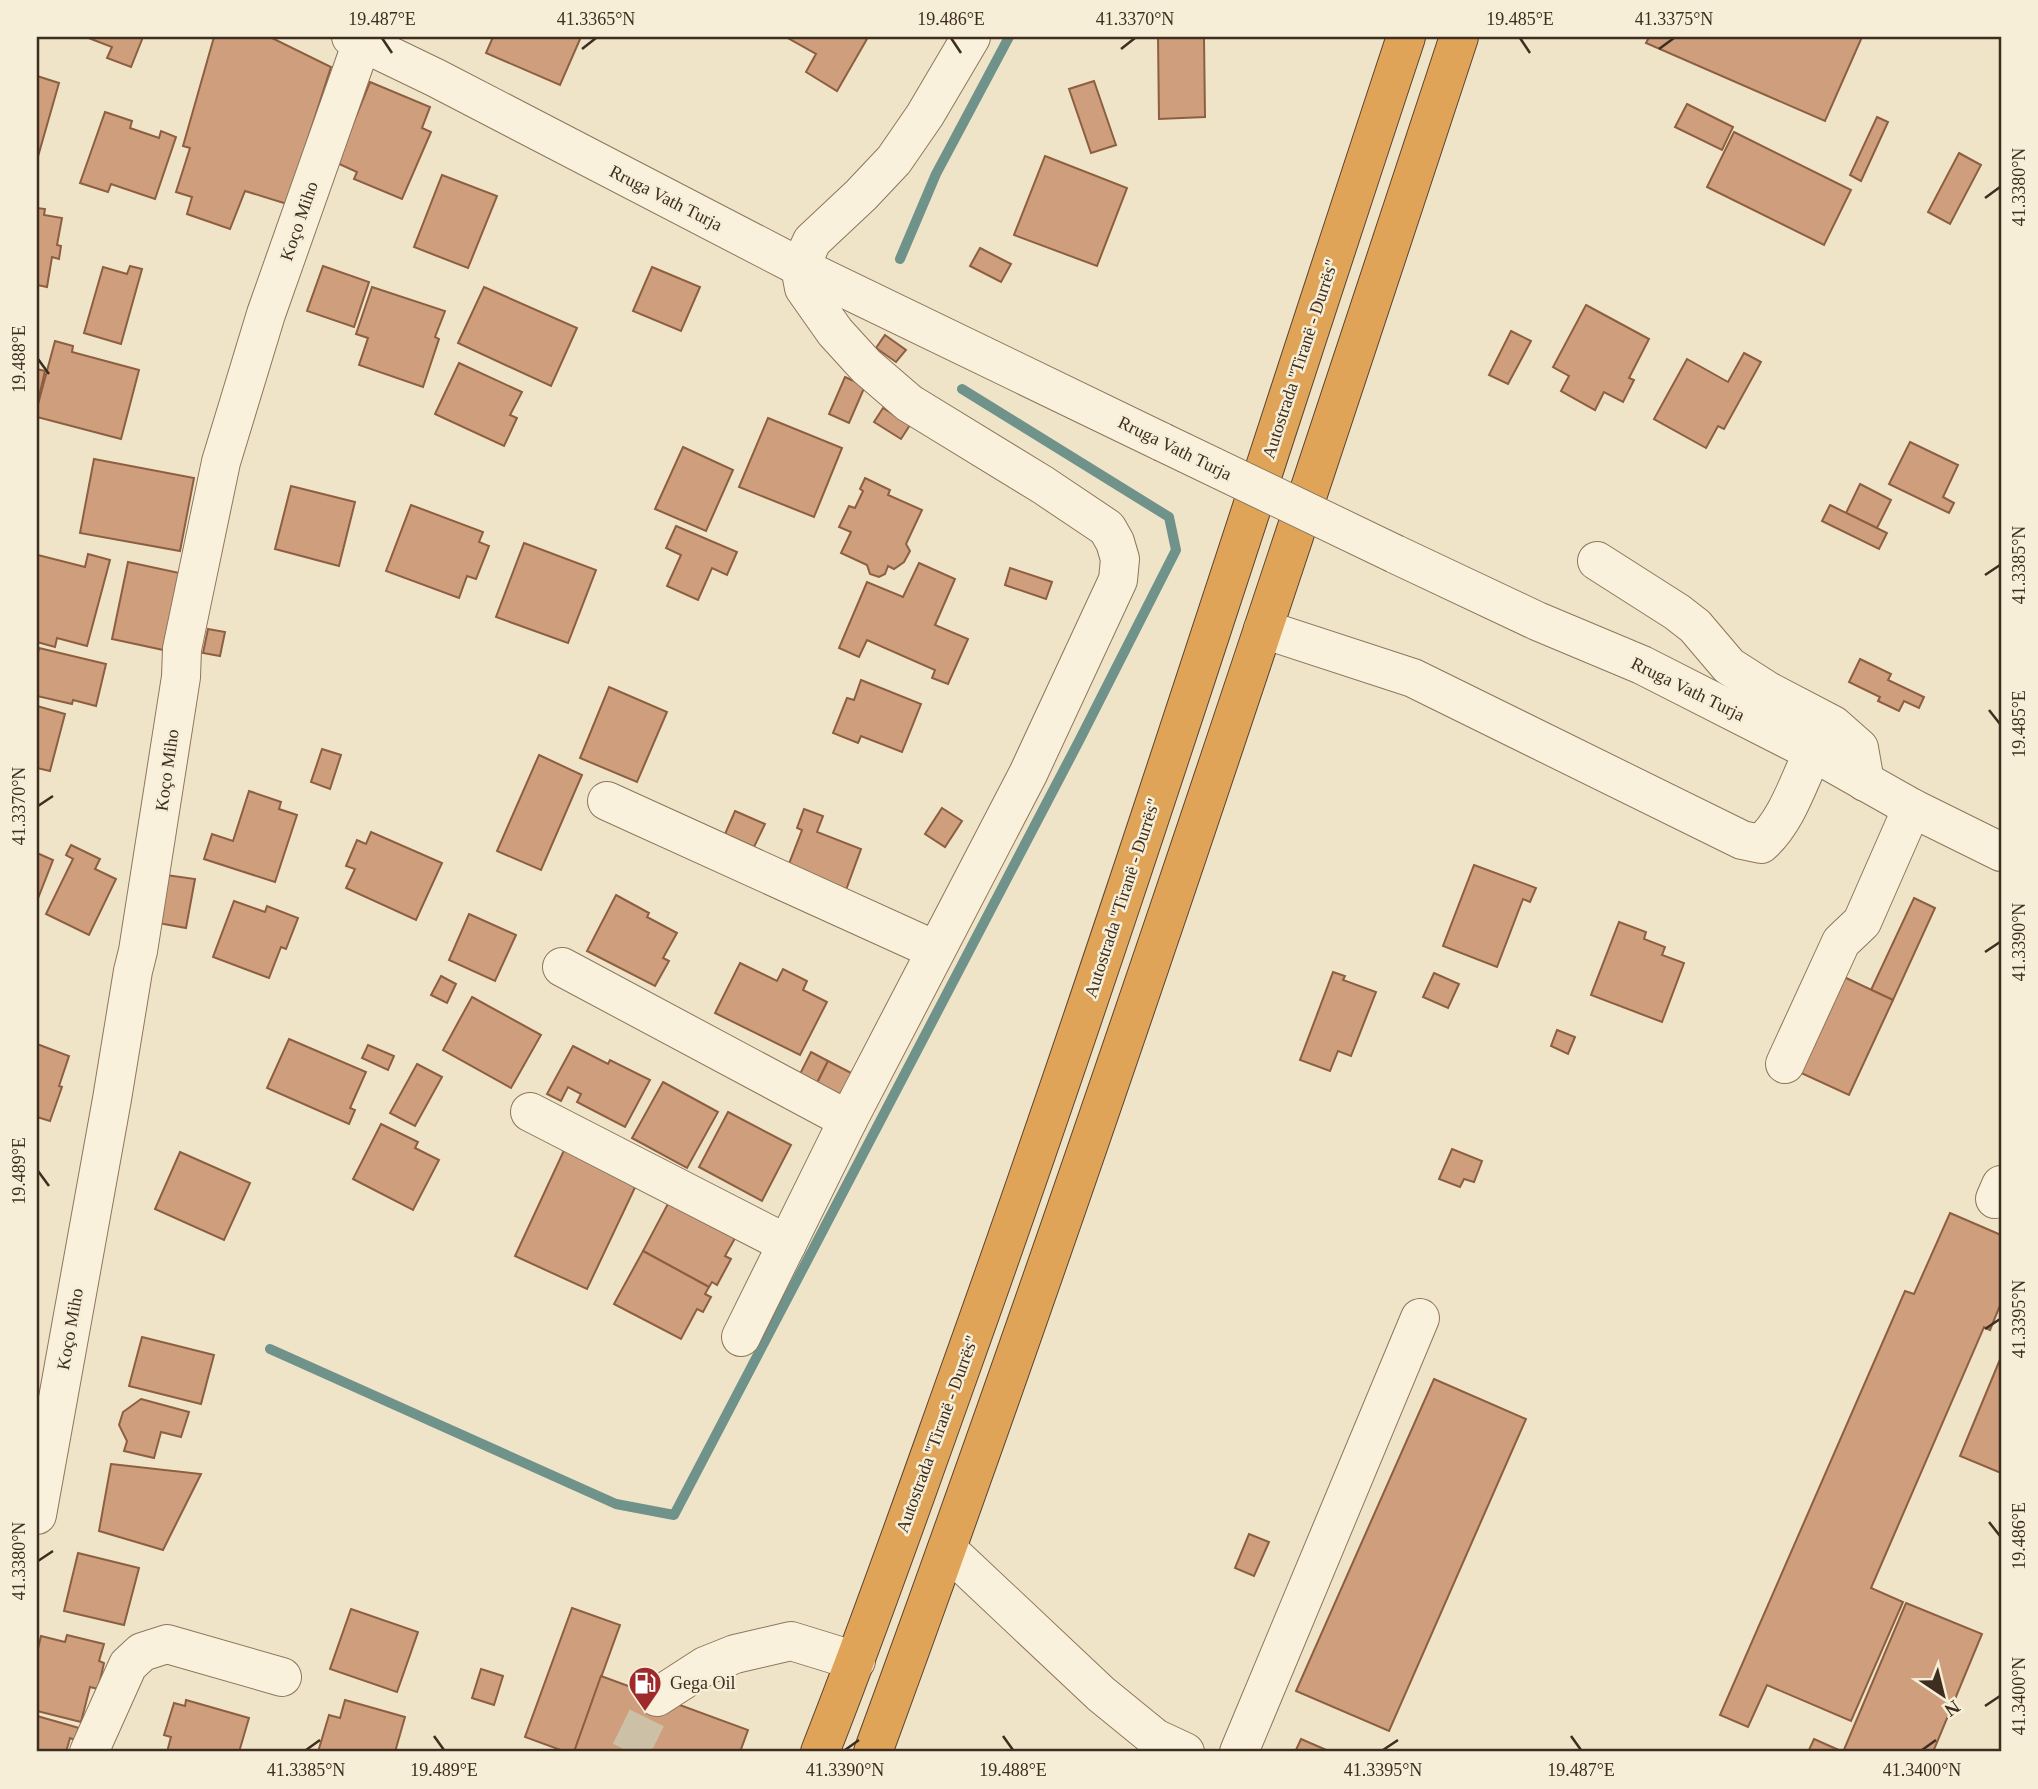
<svg xmlns="http://www.w3.org/2000/svg" width="2038" height="1789" font-family="'Times New Roman',serif">
<style>
.lines{fill:none;stroke-linecap:round;stroke-linejoin:round}
.stream{stroke:#6f938a;stroke-width:10}
.building{fill:#cf9f7d;stroke:#8d5f41;stroke-width:2}
.minor-tunnel{stroke:#ccc0a6;stroke-width:38;stroke-dasharray:38 19;stroke-linecap:butt}
.minor-casing{stroke:#8d765c;stroke-width:40}
.highway-casing{stroke:#5b4430;stroke-width:40}
.minor{stroke:#faf1dc;stroke-width:38}
.highway{stroke:#e0a458;stroke-width:38}
.minor-bridge-casing{stroke:#8d765c;stroke-width:40;stroke-linecap:butt}
.minor-bridge{stroke:#faf1dc;stroke-width:38}
.ticks{fill:none;stroke:#3d2e20;stroke-width:2.5}
.labels{text-anchor:middle;stroke-width:5;stroke-linejoin:round;paint-order:stroke}
.street-label{font-size:18px;fill:#3d2e20;stroke:#f7eed8}
.poi-label{font-size:18px;fill:#3d2e20;stroke:#f7eed8;text-anchor:start}
.neatline{fill:none;stroke:#3d2e20;stroke-width:2.5}
.ticks-label{font-size:18px;text-anchor:middle;fill:#3d2e20}
</style>
<rect width="100%" height="100%" fill="#f0e4c8"/>
<g class="lines">
<g class="stream">
<polyline points="900,259 936,174 1009,37"/>
<polyline points="270,1349 616,1504 674,1515 1079,741 1176,550 1169,517 962,389"/>
</g>
</g>
<g class="building">
<polygon points="86,37 143,37 131,67 107,58 112,47"/>
<polygon points="214,37 270,37 331,67 287,204 245,191 230,229 187,214 192,197 176,192 190,148 183,146"/>
<polygon points="493,37 581,37 560,85 486,53"/>
<polygon points="786,37 863,37 867,39 837,91 806,72 816,54"/>
<polygon points="1158,37 1204,37 1205,117 1159,119"/>
<polygon points="1649,37 1862,37 1825,121 1646,43"/>
<polygon points="37,76 59,83 37,160"/>
<polygon points="1094,81 1116,145 1091,153 1069,89"/>
<polygon points="370,82 430,107 422,128 431,132 402,199 354,179 357,172 337,163"/>
<polygon points="1687,104 1733,127 1722,150 1675,127"/>
<polygon points="105,112 132,121 130,128 159,138 161,131 176,137 155,199 111,184 108,192 80,183"/>
<polygon points="1877,117 1888,122 1861,181 1850,175"/>
<polygon points="1734,132 1851,190 1824,245 1707,187"/>
<polygon points="1959,153 1981,165 1950,224 1928,212"/>
<polygon points="1045,156 1127,188 1097,266 1014,235"/>
<polygon points="442,175 497,196 468,268 414,247"/>
<polygon points="37,208 45,209 44,215 62,218 57,245 61,246 59,259 52,257 47,287 37,285"/>
<polygon points="980,248 1011,264 1001,282 970,266"/>
<polygon points="130,266 142,269 121,344 84,333 103,267 127,274"/>
<polygon points="323,266 369,282 354,327 307,311"/>
<polygon points="652,267 700,287 681,331 633,311"/>
<polygon points="372,287 445,311 435,337 439,339 423,387 359,365 368,338 356,334"/>
<polygon points="484,287 577,328 551,386 458,343"/>
<polygon points="1586,305 1649,339 1629,378 1634,380 1623,402 1604,392 1595,410 1561,391 1569,376 1553,367"/>
<polygon points="1511,331 1531,341 1508,384 1489,375"/>
<polygon points="885,335 906,350 896,362 876,348"/>
<polygon points="55,341 73,346 72,352 139,370 121,439 37,417 37,408"/>
<polygon points="1744,353 1761,362 1724,429 1718,426 1706,448 1654,419 1687,359 1728,382"/>
<polygon points="459,363 522,392 510,415 517,418 504,446 435,414"/>
<polygon points="37,369 45,371 37,405"/>
<polygon points="845,377 865,386 849,423 829,414"/>
<polygon points="883,408 910,425 901,439 874,422"/>
<polygon points="768,418 842,448 814,517 739,487"/>
<polygon points="1910,442 1958,465 1943,497 1954,503 1949,513 1889,484"/>
<polygon points="683,447 733,470 706,531 655,509"/>
<polygon points="94,459 194,478 180,551 80,533"/>
<polygon points="865,478 890,490 888,495 922,510 906,544 910,551 904,562 894,569 888,566 885,574 879,577 870,574 867,565 841,553 851,532 839,527 849,506 855,508 863,491 860,489"/>
<polygon points="1860,484 1891,500 1877,528 1846,513"/>
<polygon points="291,486 355,502 339,566 275,549"/>
<polygon points="411,505 483,532 479,542 489,546 476,579 467,576 459,598 386,571"/>
<polygon points="1830,505 1887,533 1879,549 1822,521"/>
<polygon points="676,526 737,552 727,575 712,568 698,600 667,586 681,555 666,548"/>
<polygon points="524,543 596,570 568,643 496,617"/>
<polygon points="88,554 110,560 87,646 57,638 55,647 37,642 38,555 85,567"/>
<polygon points="128,562 184,574 168,651 112,639"/>
<polygon points="919,563 955,579 935,625 968,639 948,684 932,678 935,670 867,640 859,657 839,648 867,582 903,597"/>
<polygon points="1010,568 1052,582 1046,599 1005,585"/>
<polygon points="208,629 225,632 220,656 203,653"/>
<polygon points="39,648 106,664 96,706 73,700 72,704 37,696 37,658"/>
<polygon points="1860,659 1891,674 1888,680 1924,697 1919,708 1904,701 1899,711 1878,701 1880,697 1849,682"/>
<polygon points="861,680 921,704 902,752 861,736 858,743 833,733 847,698 854,700"/>
<polygon points="609,687 667,712 637,782 580,758"/>
<polygon points="37,706 65,714 50,771 37,768"/>
<polygon points="322,749 341,755 330,789 311,782"/>
<polygon points="539,755 582,775 541,870 497,851"/>
<polygon points="249,791 281,802 279,809 297,815 275,882 204,859 212,834 233,841"/>
<polygon points="942,808 962,821 945,847 925,834"/>
<polygon points="804,809 823,816 817,832 861,849 846,890 787,869 802,830 797,828"/>
<polygon points="735,811 765,824 754,847 725,834"/>
<polygon points="371,832 442,863 416,920 346,888 355,869 346,866 357,840 366,844"/>
<polygon points="71,845 100,859 95,869 116,879 89,935 46,914 73,859 66,855"/>
<polygon points="37,853 53,860 37,901"/>
<polygon points="1474,865 1536,888 1530,902 1523,899 1497,967 1443,946"/>
<polygon points="166,875 195,879 186,928 158,923"/>
<polygon points="616,895 649,913 647,917 677,933 663,958 669,961 655,986 587,951"/>
<polygon points="1914,898 1935,908 1893,1000 1871,990"/>
<polygon points="234,901 265,912 267,906 298,918 286,949 281,947 269,978 213,957"/>
<polygon points="469,914 516,935 495,981 449,960"/>
<polygon points="1619,922 1646,932 1644,939 1665,947 1662,955 1684,963 1662,1022 1591,995"/>
<polygon points="740,963 777,981 783,969 807,981 803,990 827,1002 800,1055 715,1013"/>
<polygon points="1333,972 1345,976 1343,980 1376,992 1351,1056 1338,1051 1330,1071 1300,1060"/>
<polygon points="1434,973 1459,984 1448,1008 1423,997"/>
<polygon points="441,976 456,984 447,1003 431,995"/>
<polygon points="1844,977 1893,1000 1849,1095 1799,1072"/>
<polygon points="472,997 541,1035 511,1088 443,1050"/>
<polygon points="1557,1030 1575,1037 1568,1054 1551,1046"/>
<polygon points="289,1039 366,1072 350,1108 355,1110 349,1124 267,1088"/>
<polygon points="37,1044 69,1056 59,1086 62,1087 50,1121 37,1117"/>
<polygon points="368,1045 394,1056 388,1070 362,1058"/>
<polygon points="573,1046 608,1064 610,1060 650,1080 625,1127 577,1102 581,1094 568,1087 561,1101 547,1094"/>
<polygon points="811,1052 828,1061 814,1089 797,1080"/>
<polygon points="828,1061 859,1077 833,1101 814,1089"/>
<polygon points="417,1064 442,1077 415,1126 390,1113"/>
<polygon points="663,1082 718,1112 687,1168 632,1138"/>
<polygon points="728,1112 791,1145 762,1201 699,1167"/>
<polygon points="381,1124 418,1142 415,1148 439,1160 413,1210 353,1179"/>
<polygon points="566,1146 639,1179 587,1289 515,1256"/>
<polygon points="1452,1149 1482,1161 1474,1182 1464,1179 1460,1187 1439,1179"/>
<polygon points="180,1152 250,1183 224,1240 155,1209"/>
<polygon points="671,1198 738,1233 725,1256 731,1259 717,1285 712,1282 709,1287 643,1251"/>
<polygon points="1950,1213 2001,1235 2001,1303 1990,1330 1984,1327 1871,1588 1903,1602 1851,1721 1767,1685 1748,1727 1720,1715 1905,1291 1914,1294"/>
<polygon points="643,1251 709,1287 705,1294 711,1297 703,1312 697,1309 681,1339 614,1304"/>
<polygon points="142,1337 214,1355 201,1404 129,1386"/>
<polygon points="2001,1357 2001,1473 1960,1456"/>
<polygon points="1434,1379 1526,1419 1389,1731 1296,1691"/>
<polygon points="141,1399 189,1412 181,1437 161,1432 154,1458 124,1451 127,1441 119,1425 123,1412"/>
<polygon points="111,1464 201,1474 163,1550 99,1531"/>
<polygon points="1249,1534 1269,1542 1254,1576 1235,1568"/>
<polygon points="78,1553 139,1568 124,1625 64,1611"/>
<polygon points="1906,1603 1982,1634 1933,1752 1843,1752"/>
<polygon points="572,1608 620,1625 574,1752 566,1752 525,1737"/>
<polygon points="351,1609 418,1632 397,1692 330,1669"/>
<polygon points="67,1635 104,1644 99,1661 104,1663 98,1689 90,1687 81,1722 37,1711 37,1653 41,1636 65,1642"/>
<polygon points="481,1669 503,1676 494,1705 472,1698"/>
<polygon points="601,1676 748,1730 740,1752 574,1752"/>
<polygon points="186,1700 249,1718 239,1752 167,1752 171,1737 164,1735 174,1703 185,1706"/>
<polygon points="345,1700 405,1717 395,1752 318,1752 329,1715 340,1718"/>
<polygon points="37,1716 79,1728 75,1740 70,1738 66,1752 37,1752"/>
<polygon points="1301,1739 1331,1752 1295,1752"/>
<polygon points="1814,1739 1841,1751 1841,1752 1808,1752"/>
</g>
<g class="lines">
<polyline class="minor-tunnel" points="630,1752 657,1697"/>
<defs>
<g id="minor">
<polyline points="351,37 436,78 800,267 1162,442"/>
<polyline points="1395,554 1537,621 1642,665 1813,752 1912,808 2001,852"/>
<polyline points="1597,561 1677,612 1695,626 1729,666 1768,691 1833,725 1859,748 1865,782"/>
<path d="M1263,629L1413,678L1742,840L1761,844C1787,821 1798,783 1813,752"/>
<polyline points="607,801 935,950"/>
<polyline points="562,967 848,1120"/>
<polyline points="1785,1064 1841,942 1862,922 1912,808"/>
<polyline points="530,1112 787,1244"/>
<polyline points="1995,1199 2001,1185"/>
<polyline points="741,1337 848,1120 1028,774 1118,580 1120,559 1115,542 1107,528 1043,485 909,403 866,366 835,332 804,288 800,267 812,241 861,195 894,160 925,115 971,37"/>
<polyline points="37,1515 112,1099 133,971 138,951 181,677 182,649 221,462 266,314 362,42"/>
<polyline points="947,1549 1101,1694 1155,1738 1185,1752"/>
<polyline points="657,1697 705,1666 735,1654 791,1641 856,1661"/>
<polyline points="89,1752 128,1665 142,1652 167,1644 282,1677"/>
<polyline points="1239,1752 1420,1318"/>
</g>
<g id="highway">
<path d="M820,1752C869,1628 913,1502 958,1376C1117,933 1258,484 1406,37"/>
<path d="M873,1752C1081,1185 1270,611 1459,37"/>
</g>
</defs>
<use href="#minor" class="minor-casing"/>
<use href="#highway" class="highway-casing"/>
<use href="#minor" class="minor"/>
<use href="#highway" class="highway"/>
<defs>
<polyline id="minor-bridge" points="1162,442 1395,554"/>
</defs>
<use href="#minor-bridge" class="minor-bridge-casing"/>
<use href="#minor-bridge" class="minor-bridge"/>
</g>
<path class="ticks" d="M382,38L392,53M951,38L961,53M1520,38L1530,53M582,49L596,38M1121,49L1135,38M1659,49L1674,38M1985,198L2000,187M38,359L49,374M1985,575L2000,565M1989,710L2000,724M38,806L53,796M1985,952L2000,942M38,1171L49,1186M1985,1329L2000,1319M1989,1522L2000,1536M38,1561L53,1551M1985,1706L2000,1696M434,1736L444,1750M1003,1736L1013,1750M1571,1736L1581,1750M306,1750L320,1740M845,1750L859,1740M1383,1750L1398,1740M1922,1750L1936,1740"/>
<defs>
<symbol id="fuel-pin" viewBox="-11 -11 22 30"><path d="M0 17L-7.5 6A9.5 9.5 0 1 1 7.5 6Z" fill="#9e2a2b" stroke="#f7eed8"/><path d="M-5.5-6h7V0h2V4h1.3V-2.5L3-4.5l.8-.8L6-3V5H2.5V1h-1V6h-7ZM-4.2-4.7v3.2H.2V-4.7Z" fill="#fff"/></symbol>
</defs>
<g fill-rule="evenodd">
<use href="#fuel-pin" x="626" y="1664" width="38" height="52"/>
</g>
<g class="labels">
<g class="street-label">
<text transform="translate(666 198) rotate(27)" y="6">Rruga Vath Turja</text>
<text transform="translate(299 221) rotate(-71)" y="6">Koço Miho</text>
<text transform="translate(1300 359) rotate(-72)" y="6">Autostrada "Tiranë - Durrës"</text>
<text transform="translate(1175 448) rotate(26)" y="6">Rruga Vath Turja</text>
<text transform="translate(1688 689) rotate(26)" y="6">Rruga Vath Turja</text>
<text transform="translate(167 770) rotate(-82)" y="6">Koço Miho</text>
<text transform="translate(1122 898) rotate(-72)" y="6">Autostrada "Tiranë - Durrës"</text>
<text transform="translate(70 1329) rotate(-80)" y="6">Koço Miho</text>
<text transform="translate(937 1434) rotate(-70)" y="6">Autostrada "Tiranë - Durrës"</text>
</g>
<g class="poi-label">
<text x="670" y="1689">Gega Oil</text>
</g>
</g>
<rect width="2038" height="1789" fill="none" stroke="#f7eed8" stroke-width="77"/>
<g transform="translate(1943 1695) rotate(145)" stroke="#f7eed8" stroke-width="5" paint-order="stroke">
<path d="M0-5L12 26L0 18L-12 26Z" fill="#3d2e20"/>
<text y="-10" font-size="19" font-weight="bold" text-anchor="middle" fill="#3d2e20">N</text>
</g>
<rect x="38" y="38" width="1962" height="1712" class="neatline"/>
<g class="ticks-label">
<text x="382" y="25">19.487°E</text>
<text x="596" y="25">41.3365°N</text>
<text x="951" y="25">19.486°E</text>
<text x="1135" y="25">41.3370°N</text>
<text x="1520" y="25">19.485°E</text>
<text x="1674" y="25">41.3375°N</text>
<text transform="translate(2019 187) rotate(-90)" y="6">41.3380°N</text>
<text transform="translate(19 359) rotate(-90)" y="6">19.488°E</text>
<text transform="translate(2019 565) rotate(-90)" y="6">41.3385°N</text>
<text transform="translate(2019 724) rotate(-90)" y="6">19.485°E</text>
<text transform="translate(19 806) rotate(-90)" y="6">41.3370°N</text>
<text transform="translate(2019 942) rotate(-90)" y="6">41.3390°N</text>
<text transform="translate(19 1171) rotate(-90)" y="6">19.489°E</text>
<text transform="translate(2019 1319) rotate(-90)" y="6">41.3395°N</text>
<text transform="translate(2019 1536) rotate(-90)" y="6">19.486°E</text>
<text transform="translate(19 1561) rotate(-90)" y="6">41.3380°N</text>
<text transform="translate(2019 1696) rotate(-90)" y="6">41.3400°N</text>
<text x="306" y="1776">41.3385°N</text>
<text x="444" y="1776">19.489°E</text>
<text x="845" y="1776">41.3390°N</text>
<text x="1013" y="1776">19.488°E</text>
<text x="1383" y="1776">41.3395°N</text>
<text x="1581" y="1776">19.487°E</text>
<text x="1922" y="1776">41.3400°N</text>
</g>
</svg>
